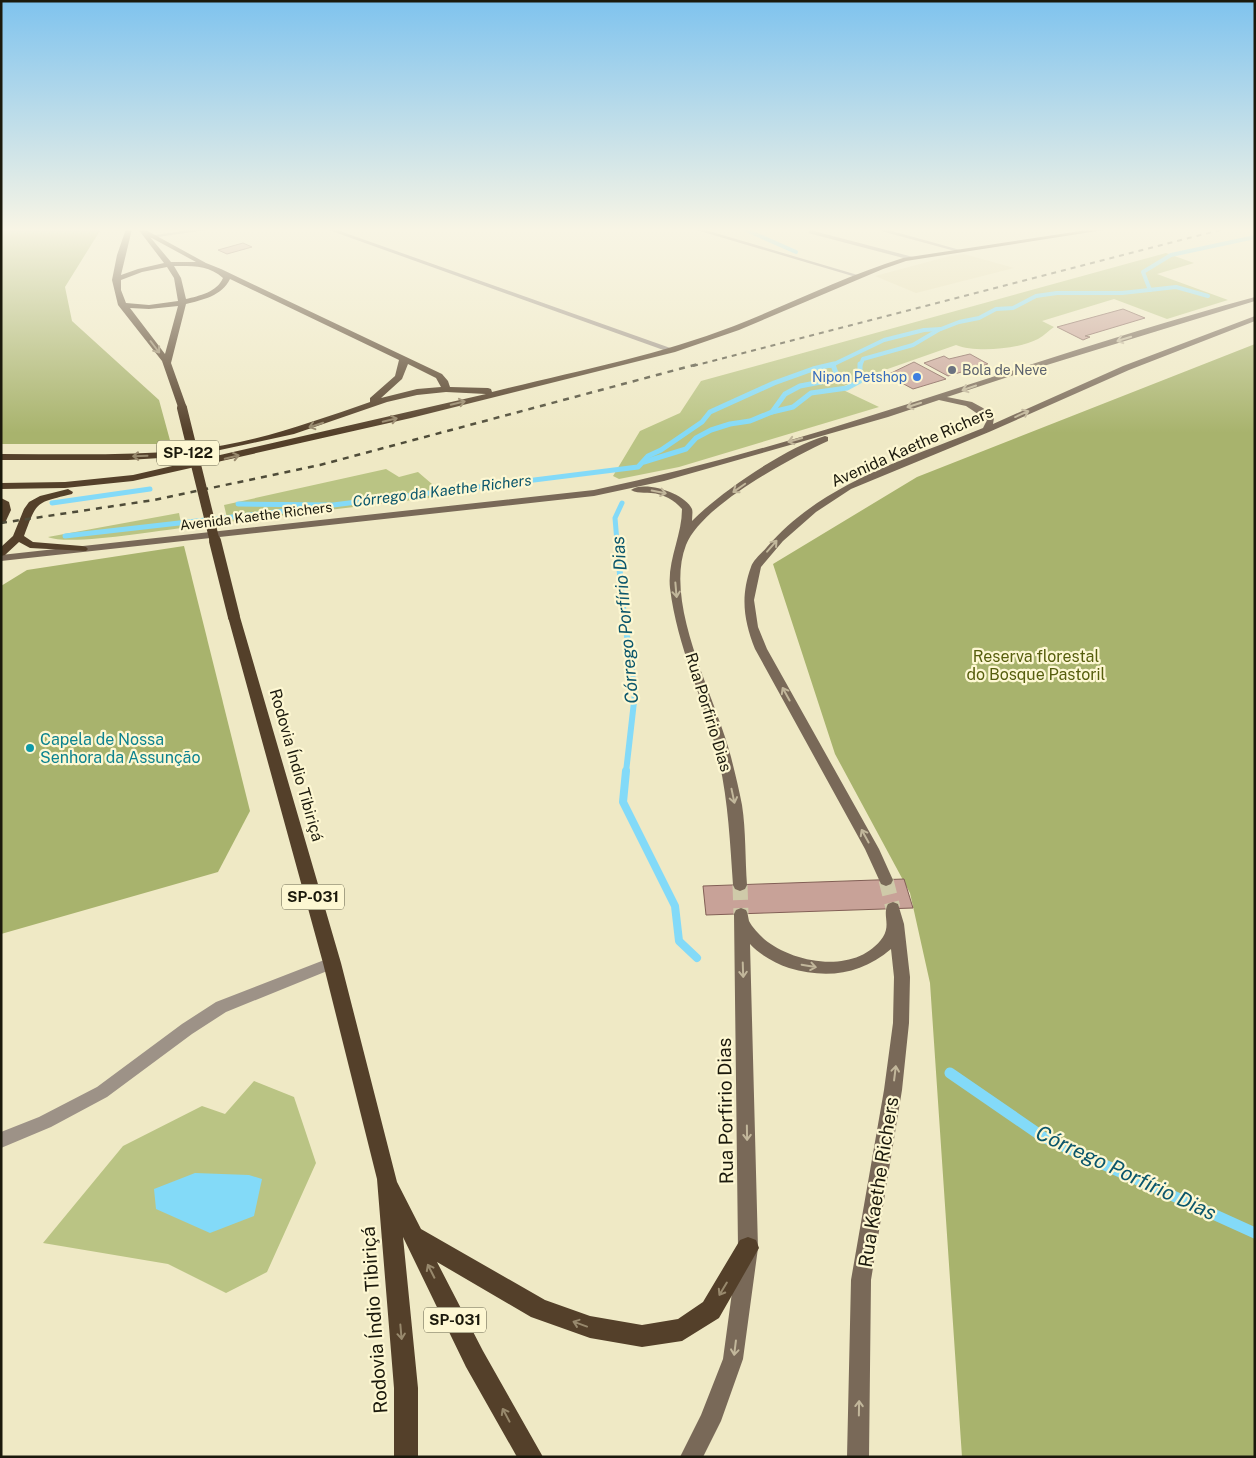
<svg xmlns="http://www.w3.org/2000/svg" width="1256" height="1458" font-family="'Public Sans',sans-serif">
<style>
.built{fill:#e6deb4}
.green{fill:#bac484}
.forest{fill:#a8b36d}
.water{fill:#83daf8}
.lines{fill:none;stroke-linecap:round;stroke-linejoin:round}
.stream-far4{stroke:#83daf8;stroke-width:4}
.stream-far3{stroke:#83daf8;stroke-width:5}
.stream-far2{stroke:#83daf8;stroke-width:6}
.stream-far1{stroke:#83daf8;stroke-width:8}
.stream{stroke:#83daf8;stroke-width:11}
.building{fill:#c8a298;stroke:#825f56}
.secondary-tunnel{stroke:#cfcaa9;stroke-width:15;stroke-dasharray:15 8;stroke-linecap:butt}
.service{fill:#9d9287;fill-rule:evenodd}
.minor{fill:#9d9287;fill-rule:evenodd}
.secondary{fill:#796958;fill-rule:evenodd}
.trunk{fill:#54402a;fill-rule:evenodd}
.rail-far1{stroke:#4f4c39;stroke-width:2;stroke-dasharray:5 5;stroke-linecap:butt}
.rail{stroke:#4f4c39;stroke-width:2.5;stroke-dasharray:6 6;stroke-linecap:butt}
.trunk-bridge-far1{stroke:#54402a;stroke-width:10}
.trunk-bridge{stroke:#54402a;stroke-width:12}
.oneway{stroke:#c2b79b}
.oneway2{stroke:#98896d}
.worship-dot{fill:#6b7280;stroke:#fdf7d2;stroke-width:2}
.shop-dot{fill:#3f7fe0;stroke:#fdf7d2;stroke-width:2}
.culture-dot{fill:#0f9aa8;stroke:#fdf7d2;stroke-width:2}
.labels{text-anchor:middle;stroke-width:4.5;stroke-linejoin:round;paint-order:stroke}
.far-worship-label{font-size:14px;fill:#5b616d;stroke:#fdf7d2;text-anchor:start}
.far-shop-label{font-size:14px;fill:#366cbe;stroke:#fdf7d2;text-anchor:end}
.far-street-label{font-size:14px;fill:#1b190c;stroke:#fdf7d2}
.shield{fill:#fdf7d2;stroke:#5f5c47;stroke-width:1}
.shield-label{font-size:15px;font-weight:bold;fill:#1b190c}
.far-water-label{font-size:15px;font-style:italic;fill:#0b566b;stroke:#fdf7d2}
.street-label{font-size:16px;fill:#1b190c;stroke:#fdf7d2}
.park-label{font-size:16px;fill:#565e0d;stroke:#fdf7d2}
.culture-label{font-size:16px;fill:#0d838f;stroke:#fdf7d2;text-anchor:start}
.water-label{font-size:18px;font-style:italic;fill:#0b566b;stroke:#fdf7d2}
.near-street-label{font-size:19px;fill:#1b190c;stroke:#fdf7d2}
.near-water-label{font-size:21px;font-style:italic;fill:#0b566b;stroke:#fdf7d2}
</style>
<rect width="100%" height="100%" fill="#efe9c5"/>
<polygon class="built" points="964,254 1014,268 916,293 875,276 950,256"/>
<g class="green">
<path d="M1166,253L1194,263L1157,274L1228,300L1167,319L1114,299L1042,321L1054,327C1049,330 1044,336 1038,339C1019,349 976,353 956,345L879,372L839,388L879,407L679,467L619,479L613,476L640,431L680,413L701,381Z"/>
<polygon points="386,469 399,477 418,472 446,496 228,522 224,505"/>
<path d="M179,513L182,528C155,531 69,546 48,537Z"/>
<polygon points="254,1081 294,1097 316,1163 267,1272 226,1293 168,1264 43,1243 123,1146 202,1106 225,1114"/>
</g>
<g class="forest">
<polygon points="1,229 101,229 65,287 72,321 159,400 171,444 1,444"/>
<polygon points="1255,344 1255,1457 962,1457 930,983 910,893 835,754 773,564 917,477"/>
<polygon points="184,546 250,811 218,872 1,934 1,586 27,570"/>
</g>
<polygon class="water" points="195,1173 249,1175 262,1179 254,1216 210,1233 156,1209 154,1189"/>
<g class="lines">
<g class="stream-far4">
<polyline points="744,229 796,252"/>
<polyline points="1150,290 1143,272 1171,255 1255,237"/>
<polyline points="830,366 884,340 924,330 941,329 959,322 979,318 996,309 1013,308 1036,296 1057,293 1122,293 1176,287 1208,296"/>
<polyline points="860,366 863,359 913,345 940,329"/>
</g>
<g class="stream-far3">
<polyline points="772,412 793,407 811,393 847,388 860,381 860,364"/>
<polyline points="644,462 686,449 696,438 711,430 730,424 750,421 772,412 785,394 800,386 826,381 836,373 833,365"/>
<polyline points="52,503 150,489"/>
<polyline points="238,504 333,505 638,467 648,456 661,450 702,422 710,412 774,383 813,369 834,364"/>
<polyline points="65,536 310,508"/>
<polyline points="617,542 615,518 622,503"/>
</g>
<polyline class="stream-far2" points="617,541 623,607 635,693 626,772"/>
<polyline class="stream-far1" points="626,771 623,802 675,906 679,941 697,958"/>
<polyline class="stream" points="950,1073 1043,1137 1255,1233"/>
</g>
<g class="building">
<polygon points="243,243 252,247 227,254 218,250"/>
<polygon points="1123,309 1145,318 1085,336 1090,337 1083,340 1057,327"/>
<polygon points="970,354 988,364 948,376 924,363 944,356 949,359"/>
<polygon points="914,362 946,379 913,389 887,375"/>
<polygon points="904,879 913,908 706,915 703,886"/>
</g>
<g class="lines">
<g class="secondary-tunnel">
<polyline points="886,880 893,908"/>
<polyline points="740,885 741,914"/>
</g>
<g class="service">
<polygon points="881,229 885,229 960,250 955,251 881,231"/>
<polygon points="810,230 913,257 914,258 911,260 808,233"/>
<polygon points="332,957 337,959 339,963 337,967 226,1012 192,1034 107,1097 51,1127 1,1148 1,1132 39,1117 97,1087 182,1024 216,1002"/>
</g>
<g class="minor">
<polygon points="196,229 213,229 151,238 148,236"/>
<polygon points="326,229 334,229 676,350 669,352"/>
<polygon points="693,229 702,229 861,276 856,277"/>
</g>
<g class="secondary">
<path d="M1255,297V301L1014,375L947,397L972,402L983,408L994,418L993,424L1123,366L1255,316V321L1129,370L989,432L851,489L816,512L783,541L761,567L754,600L758,627L767,649L879,849L893,880L891,884L886,886L881,884L865,849L755,649C744,621 740,597 751,567C753,560 762,553 767,547C822,483 907,459 983,428L987,420L966,406L939,400L888,417L664,481L594,496L1,561V555L594,490C819,443 1033,357 1255,297Z"/>
<path d="M825,436L828,437V441C789,459 702,505 686,545C663,605 716,697 731,757C735,773 739,789 742,805C746,831 745,859 747,885L745,889L740,891L735,889L733,885C730,841 728,799 718,756C704,700 677,647 670,588C667,561 682,536 682,509C674,500 664,494 651,493C644,492 637,494 631,490C644,480 685,493 692,509C693,512 692,517 692,521C720,492 787,447 825,436Z"/>
<path d="M893,902L898,904L904,924L910,977L909,1023L902,1090L871,1280L869,1457H847L851,1280L884,1090L893,1023L894,977L891,949C861,975 826,979 789,968C775,963 760,955 750,944L758,1248L743,1359L721,1421L703,1457H680L701,1415L723,1359L738,1248L734,914L736,910L741,908L746,910C748,913 748,917 749,921C752,927 759,934 764,939C794,964 857,975 883,937C891,924 882,915 888,904Z"/>
</g>
<g class="trunk">
<path d="M126,229H132L121,275L138,269L164,263L138,229H144L206,263L221,269L442,374L448,381L450,387L488,388L491,389L492,392C572,372 656,356 734,326C790,304 845,276 903,258L1094,229H1110L906,261L883,269L739,330L675,352L411,418L133,481L65,488L1,489V483L65,482L133,475L486,394L446,392L417,395L387,402L294,434L192,456L128,460H1V454C64,454 128,456 191,450C252,444 312,422 370,402V398L395,376L399,360L230,279C222,296 202,300 186,304L171,363L187,408L182,411L179,410L162,361L118,305L112,280L117,255ZM150,237L196,262H171ZM174,266C192,266 209,265 223,278C217,292 199,296 186,299L181,278ZM167,267L174,278L178,301L149,305L126,303L121,290V280L142,272ZM178,306L165,354L130,308L149,309ZM408,364L436,378L441,387L417,389L381,398L402,379Z"/>
<path d="M68,489L73,492L72,494C35,503 37,501 24,536L33,542L82,546L86,547L88,549L86,551L30,548L19,542L5,555L1,556V547L13,536L24,509L29,502L40,496Z"/>
<polygon points="1,498 9,502 11,510 5,523 1,524"/>
<polygon points="234,613 240,617 341,963 397,1182 421,1229 545,1300 590,1316 642,1325 678,1319 703,1302 740,1240 748,1237 756,1240 759,1248 719,1318 682,1341 642,1347 590,1338 531,1317 437,1262 483,1351 543,1457 517,1457 466,1367 403,1237 418,1388 418,1457 394,1457 394,1388 377,1179 323,963 228,617"/>
</g>
<polyline class="rail-far1" points="693,366 1224,229"/>
<polyline class="rail" points="1,523 154,500 320,465 698,364"/>
<polyline class="trunk-bridge-far1" points="182,408 215,542"/>
<polyline class="trunk-bridge" points="215,541 234,617"/>
</g>
<defs><path id="oneway-shaft" d="M-6 0H5M1.5-3L5.5 0L1.5 3" fill="none" stroke-width="1.6" stroke-linecap="round" stroke-linejoin="round" transform="scale(1.25)"/></defs>
<g class="oneway">
<use href="#oneway-shaft" transform="translate(1124 339) rotate(163)"/>
<use href="#oneway-shaft" transform="translate(969 388) rotate(161)"/>
<use href="#oneway-shaft" transform="translate(914 405) rotate(162)"/>
<use href="#oneway-shaft" transform="translate(1022 414) rotate(-24)"/>
<use href="#oneway-shaft" transform="translate(795 440) rotate(164)"/>
<use href="#oneway-shaft" transform="translate(739 488) rotate(145)"/>
<use href="#oneway-shaft" transform="translate(659 492) rotate(11)"/>
<use href="#oneway-shaft" transform="translate(772 546) rotate(-49)"/>
<use href="#oneway-shaft" transform="translate(676 590) rotate(85)"/>
<use href="#oneway-shaft" transform="translate(786 694) rotate(-119)"/>
<use href="#oneway-shaft" transform="translate(733 796) rotate(78)"/>
<use href="#oneway-shaft" transform="translate(865 836) rotate(-119)"/>
<use href="#oneway-shaft" transform="translate(809 966) rotate(10)"/>
<use href="#oneway-shaft" transform="translate(743 970) rotate(88)"/>
<use href="#oneway-shaft" transform="translate(895 1073) rotate(-83)"/>
<use href="#oneway-shaft" transform="translate(747 1133) rotate(89)"/>
<use href="#oneway-shaft" transform="translate(735 1348) rotate(97)"/>
<use href="#oneway-shaft" transform="translate(859 1408) rotate(-89)"/>
</g>
<g class="oneway2">
<use href="#oneway-shaft" transform="translate(155 347) rotate(53)"/>
<use href="#oneway-shaft" transform="translate(458 403) rotate(-14)"/>
<use href="#oneway-shaft" transform="translate(390 420) rotate(-13)"/>
<use href="#oneway-shaft" transform="translate(316 425) rotate(162)"/>
<use href="#oneway-shaft" transform="translate(140 456) rotate(178)"/>
<use href="#oneway-shaft" transform="translate(232 457) rotate(-13)"/>
<use href="#oneway-shaft" transform="translate(431 1271) rotate(-117)"/>
<use href="#oneway-shaft" transform="translate(723 1289) rotate(121)"/>
<use href="#oneway-shaft" transform="translate(580 1324) rotate(-160)"/>
<use href="#oneway-shaft" transform="translate(401 1332) rotate(85)"/>
<use href="#oneway-shaft" transform="translate(506 1415) rotate(-118)"/>
</g>
<linearGradient id="sky" x2="0" y2="1"><stop stop-color="#7fc3ee"/><stop offset="0.53" stop-color="#f8f5e5"/><stop offset="1" stop-color="#f8f5e5" stop-opacity="0"/></linearGradient>
<rect width="1256" height="433" fill="url(#sky)"/>
<circle class="worship-dot" cx="952" cy="370" r="5"/>
<circle class="shop-dot" cx="917" cy="377" r="5"/>
<circle class="culture-dot" cx="30" cy="748" r="5"/>
<g class="labels">
<g class="far-worship-label">
<text x="962" y="375">Bola de Neve</text>
</g>
<g class="far-shop-label">
<text x="907" y="382">Nipon Petshop</text>
</g>
<g class="far-street-label">
<text transform="translate(256 516) rotate(-7)" y="5">Avenida Kaethe Richers</text>
</g>
<g class="shield">
<rect x="157" y="440.5" width="62" height="25" rx="4"/>
<rect x="282" y="884.5" width="62" height="25" rx="4"/>
<rect x="424" y="1307.5" width="62" height="25" rx="4"/>
</g>
<g class="shield-label">
<text x="188" y="458">SP-122</text>
<text x="313" y="902">SP-031</text>
<text x="455" y="1325">SP-031</text>
</g>
<g class="far-water-label">
<text transform="translate(442 491) rotate(-7)" y="5">Córrego da Kaethe Richers</text>
</g>
<g class="street-label">
<text transform="translate(912 446) rotate(-24)" y="6">Avenida Kaethe Richers</text>
<text transform="translate(709 712) rotate(73)" y="6">Rua Porfirio Dias</text>
<text transform="translate(297 765) rotate(74)" y="6">Rodovia Índio Tibiriçá</text>
</g>
<g class="park-label">
<text x="1036" y="662">Reserva florestal<tspan x="1036" dy="18">do Bosque Pastoril</tspan></text>
</g>
<g class="culture-label">
<text x="40" y="745">Capela de Nossa<tspan x="40" dy="18">Senhora da Assunção</tspan></text>
</g>
<g class="water-label">
<text transform="translate(625 620) rotate(-95)" y="6">Córrego Porfírio Dias</text>
</g>
<g class="near-street-label">
<text transform="translate(725 1111) rotate(-91)" y="7">Rua Porfirio Dias</text>
<text transform="translate(878 1182) rotate(-81)" y="7">Rua Kaethe Richers</text>
<text transform="translate(374 1320) rotate(-94)" y="7">Rodovia Índio Tibiriçá</text>
</g>
<g class="near-water-label">
<text transform="translate(1126 1173) rotate(25)" y="7">Córrego Porfírio Dias</text>
</g>
</g>
<rect width="1256" height="1458" fill="none" stroke="#1b190c" stroke-width="5"/>
</svg>
